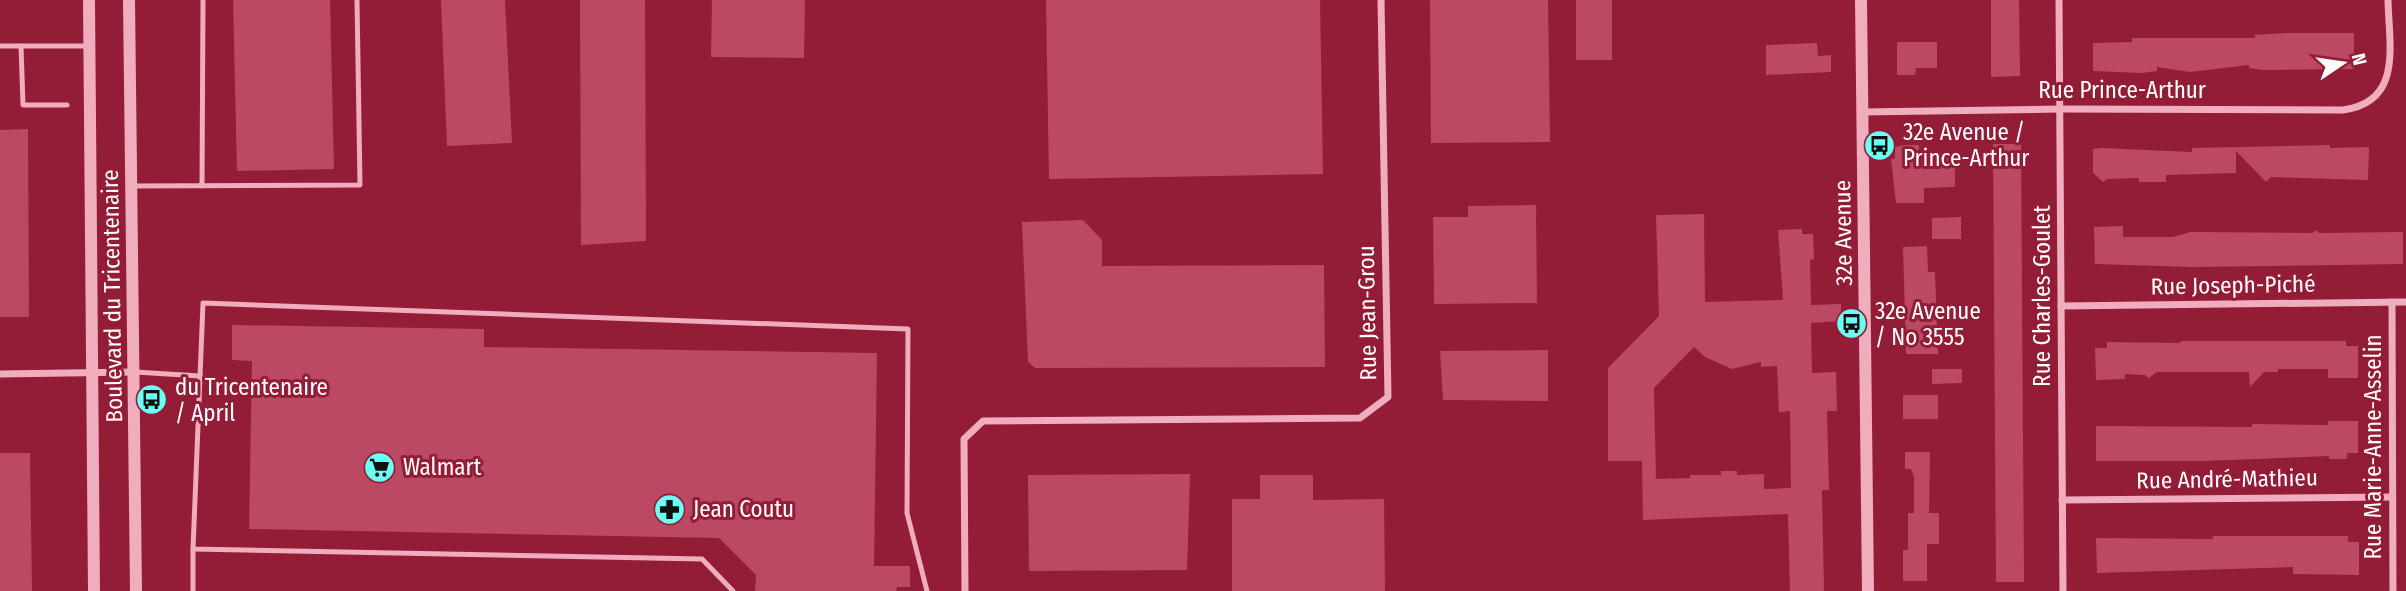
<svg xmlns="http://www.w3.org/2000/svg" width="2406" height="591" font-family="'Fira Sans Condensed',sans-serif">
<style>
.building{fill:#bc4964;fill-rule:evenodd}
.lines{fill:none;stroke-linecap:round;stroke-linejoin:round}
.service{stroke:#efadbd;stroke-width:5}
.minor{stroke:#efadbd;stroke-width:7}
.tertiary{stroke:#efadbd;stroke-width:12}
.labels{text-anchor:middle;stroke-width:6;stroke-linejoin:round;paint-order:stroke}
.street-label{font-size:23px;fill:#fff;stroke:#931c37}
.poi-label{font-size:23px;fill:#fff;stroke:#931c37;text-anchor:start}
</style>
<rect width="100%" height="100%" fill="#931c37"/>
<g class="building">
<polygon points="233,0 330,0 334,169 237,171"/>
<polygon points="441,0 505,0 512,143 447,146"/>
<polygon points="580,0 645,0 646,241 581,245"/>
<polygon points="712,0 805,0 804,58 711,57"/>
<polygon points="1046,0 1320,0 1323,174 1049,179"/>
<polygon points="1430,0 1548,0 1550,142 1431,143"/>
<rect x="1576" y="0" width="36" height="60"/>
<polygon points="1991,0 2019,0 2020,76 1991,77"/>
<polygon points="2287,33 2354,33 2354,69 2262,70 2249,68 2249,65 2190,72 2157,67 2157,71 2142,73 2093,71 2093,43 2132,42 2132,38 2255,38 2254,35"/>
<polygon points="1897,42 1937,42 1937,68 1916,68 1915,75 1897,75"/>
<polygon points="1817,43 1818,56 1831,55 1831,72 1766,75 1766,45"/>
<polygon points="28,129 29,317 0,317 0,130"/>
<polygon points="1993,144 2021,144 2024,582 1996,582"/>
<polygon points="1904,145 1919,145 1919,158 1949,157 1949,160 1955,160 1955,187 1924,188 1924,203 1896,203 1891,159 1895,159 1895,147"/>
<polygon points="2330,145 2330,148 2369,147 2368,180 2271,177 2266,182 2236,151 2236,173 2166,175 2166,182 2139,182 2139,178 2107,179 2103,182 2093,173 2093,149 2101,148 2192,152 2192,148"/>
<polygon points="1536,205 1537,303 1434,304 1433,217 1468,217 1468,206"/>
<path d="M1704,214L1705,302L1783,300L1778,230L1802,229V234H1813L1814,259L1810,260L1811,305L1841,304V321L1811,323L1812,373L1836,372L1837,411H1827L1829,490H1822L1824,591H1790L1788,514L1643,520L1642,461H1608V368L1659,316L1656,215ZM1694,347L1705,357L1732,369L1761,362V367L1777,366L1779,412L1790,411L1791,488L1764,489V474L1737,475V471H1721V475H1690V478L1656,479L1654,388Z"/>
<polygon points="1961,217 1961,239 1932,239 1932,218"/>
<polygon points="1083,220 1102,240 1102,266 1324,265 1325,367 1035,368 1028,362 1022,222"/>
<polygon points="2123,226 2123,237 2173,237 2190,232 2312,233 2316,230 2319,233 2403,232 2403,264 2193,267 2095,264 2094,227"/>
<polygon points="1927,246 1928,272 1935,272 1938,354 1906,354 1903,247"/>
<polygon points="232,325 484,329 484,347 877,353 874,566 910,566 910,587 897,587 896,591 755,591 756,575 719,538 249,529 252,361 232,360"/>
<polygon points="2180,341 2346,341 2346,346 2358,346 2358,378 2328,378 2328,369 2278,369 2278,372 2264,372 2250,387 2249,372 2157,372 2149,378 2145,375 2125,374 2125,379 2096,380 2095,348 2107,348 2107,342 2181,343"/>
<polygon points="1548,350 1548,401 1443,400 1440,351"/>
<polygon points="1932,369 1962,369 1962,383 1932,384"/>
<rect x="1903" y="395" width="35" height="24"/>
<polygon points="2328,421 2358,421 2358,453 2347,453 2347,459 2329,459 2329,456 2204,461 2096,461 2096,426 2252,427 2252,424 2328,425"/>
<polygon points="1905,452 1930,452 1929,513 1939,513 1939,544 1927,544 1927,581 1903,581 1903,550 1908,550 1908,513 1914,513 1914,477 1911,469 1905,469"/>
<polygon points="0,453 30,453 32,591 0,591"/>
<polygon points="1190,474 1187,570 1029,571 1028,475"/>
<polygon points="1260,475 1313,475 1313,500 1384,499 1385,591 1232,591 1232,499 1260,499"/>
<polygon points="2213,536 2348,536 2348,542 2359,542 2359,575 2293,574 2293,567 2097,573 2096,538 2213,539"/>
</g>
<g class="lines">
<g class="service">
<polyline points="0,46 89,46"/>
<polyline points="21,46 23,105 67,105"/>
<polyline points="132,186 360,185 357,0"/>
<polyline points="202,186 203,0"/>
<polyline points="135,372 200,376"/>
<polyline points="193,591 193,549"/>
<polyline points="733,591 702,559 193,549 203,303 908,329 907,513 927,591"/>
</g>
<g class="minor">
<polyline points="2059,0 2063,591"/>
<path d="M1862,112L2060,109L2343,110C2403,102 2389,46 2388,0"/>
<polyline points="2392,302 2393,591"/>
<polyline points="2061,306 2406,302"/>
<polyline points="0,374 135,372"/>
<polyline points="2062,500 2392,497"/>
<polyline points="965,591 964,439 983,421 1360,418 1388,397 1381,0"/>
</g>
<g class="tertiary">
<polyline points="89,0 94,591"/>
<polyline points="129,0 136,591"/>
<polyline points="1861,0 1868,591"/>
</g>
</g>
<defs>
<symbol id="bus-disc" viewBox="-11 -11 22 22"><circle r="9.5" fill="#6bfff3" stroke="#931c37"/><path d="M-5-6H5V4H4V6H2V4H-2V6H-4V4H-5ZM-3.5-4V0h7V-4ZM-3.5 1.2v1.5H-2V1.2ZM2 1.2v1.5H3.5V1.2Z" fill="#111"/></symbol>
<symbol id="supermarket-disc" viewBox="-11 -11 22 22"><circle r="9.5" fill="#6bfff3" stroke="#931c37"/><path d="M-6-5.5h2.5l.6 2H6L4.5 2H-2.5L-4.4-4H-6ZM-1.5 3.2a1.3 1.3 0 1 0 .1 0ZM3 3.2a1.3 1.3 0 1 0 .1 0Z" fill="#111"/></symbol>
<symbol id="pharmacy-disc" viewBox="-11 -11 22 22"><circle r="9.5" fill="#6bfff3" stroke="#931c37"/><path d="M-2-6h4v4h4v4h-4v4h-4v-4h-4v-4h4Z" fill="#111"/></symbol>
</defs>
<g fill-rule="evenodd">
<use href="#bus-disc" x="1862" y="128" width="35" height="35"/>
<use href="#bus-disc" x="1834" y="306" width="35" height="35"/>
<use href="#bus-disc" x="134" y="382" width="35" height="35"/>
<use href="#supermarket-disc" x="362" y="450" width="35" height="35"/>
<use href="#pharmacy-disc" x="652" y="492" width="35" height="35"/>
</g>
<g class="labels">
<g class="street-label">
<text x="2122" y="98">Rue Prince-Arthur</text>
<text transform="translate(1843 233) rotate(-91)" y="8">32e Avenue</text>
<text transform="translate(2233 285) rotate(-1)" y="8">Rue Joseph-Piché</text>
<text transform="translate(112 296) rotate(-91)" y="8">Boulevard du Tricentenaire</text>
<text transform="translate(2042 296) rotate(-90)" y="8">Rue Charles-Goulet</text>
<text transform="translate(1367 313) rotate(-91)" y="8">Rue Jean-Grou</text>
<text transform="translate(2373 447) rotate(-90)" y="8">Rue Marie-Anne-Asselin</text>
<text transform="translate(2227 479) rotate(-1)" y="8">Rue André-Mathieu</text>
</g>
<g class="poi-label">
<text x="1903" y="140">32e Avenue /<tspan x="1903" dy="26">Prince-Arthur</tspan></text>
<text x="1875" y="319">32e Avenue<tspan x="1875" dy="26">/ No 3555</tspan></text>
<text x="175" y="395">du Tricentenaire<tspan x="175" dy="26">/ April</tspan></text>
<text x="403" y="475">Walmart</text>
<text x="693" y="517">Jean Coutu</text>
</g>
</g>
<g transform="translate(2343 63) rotate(77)" stroke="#931c37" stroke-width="5" paint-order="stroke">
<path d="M0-5L12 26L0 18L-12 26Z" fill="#ffffff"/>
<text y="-10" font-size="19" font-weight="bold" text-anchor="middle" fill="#ffffff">N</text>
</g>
</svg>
